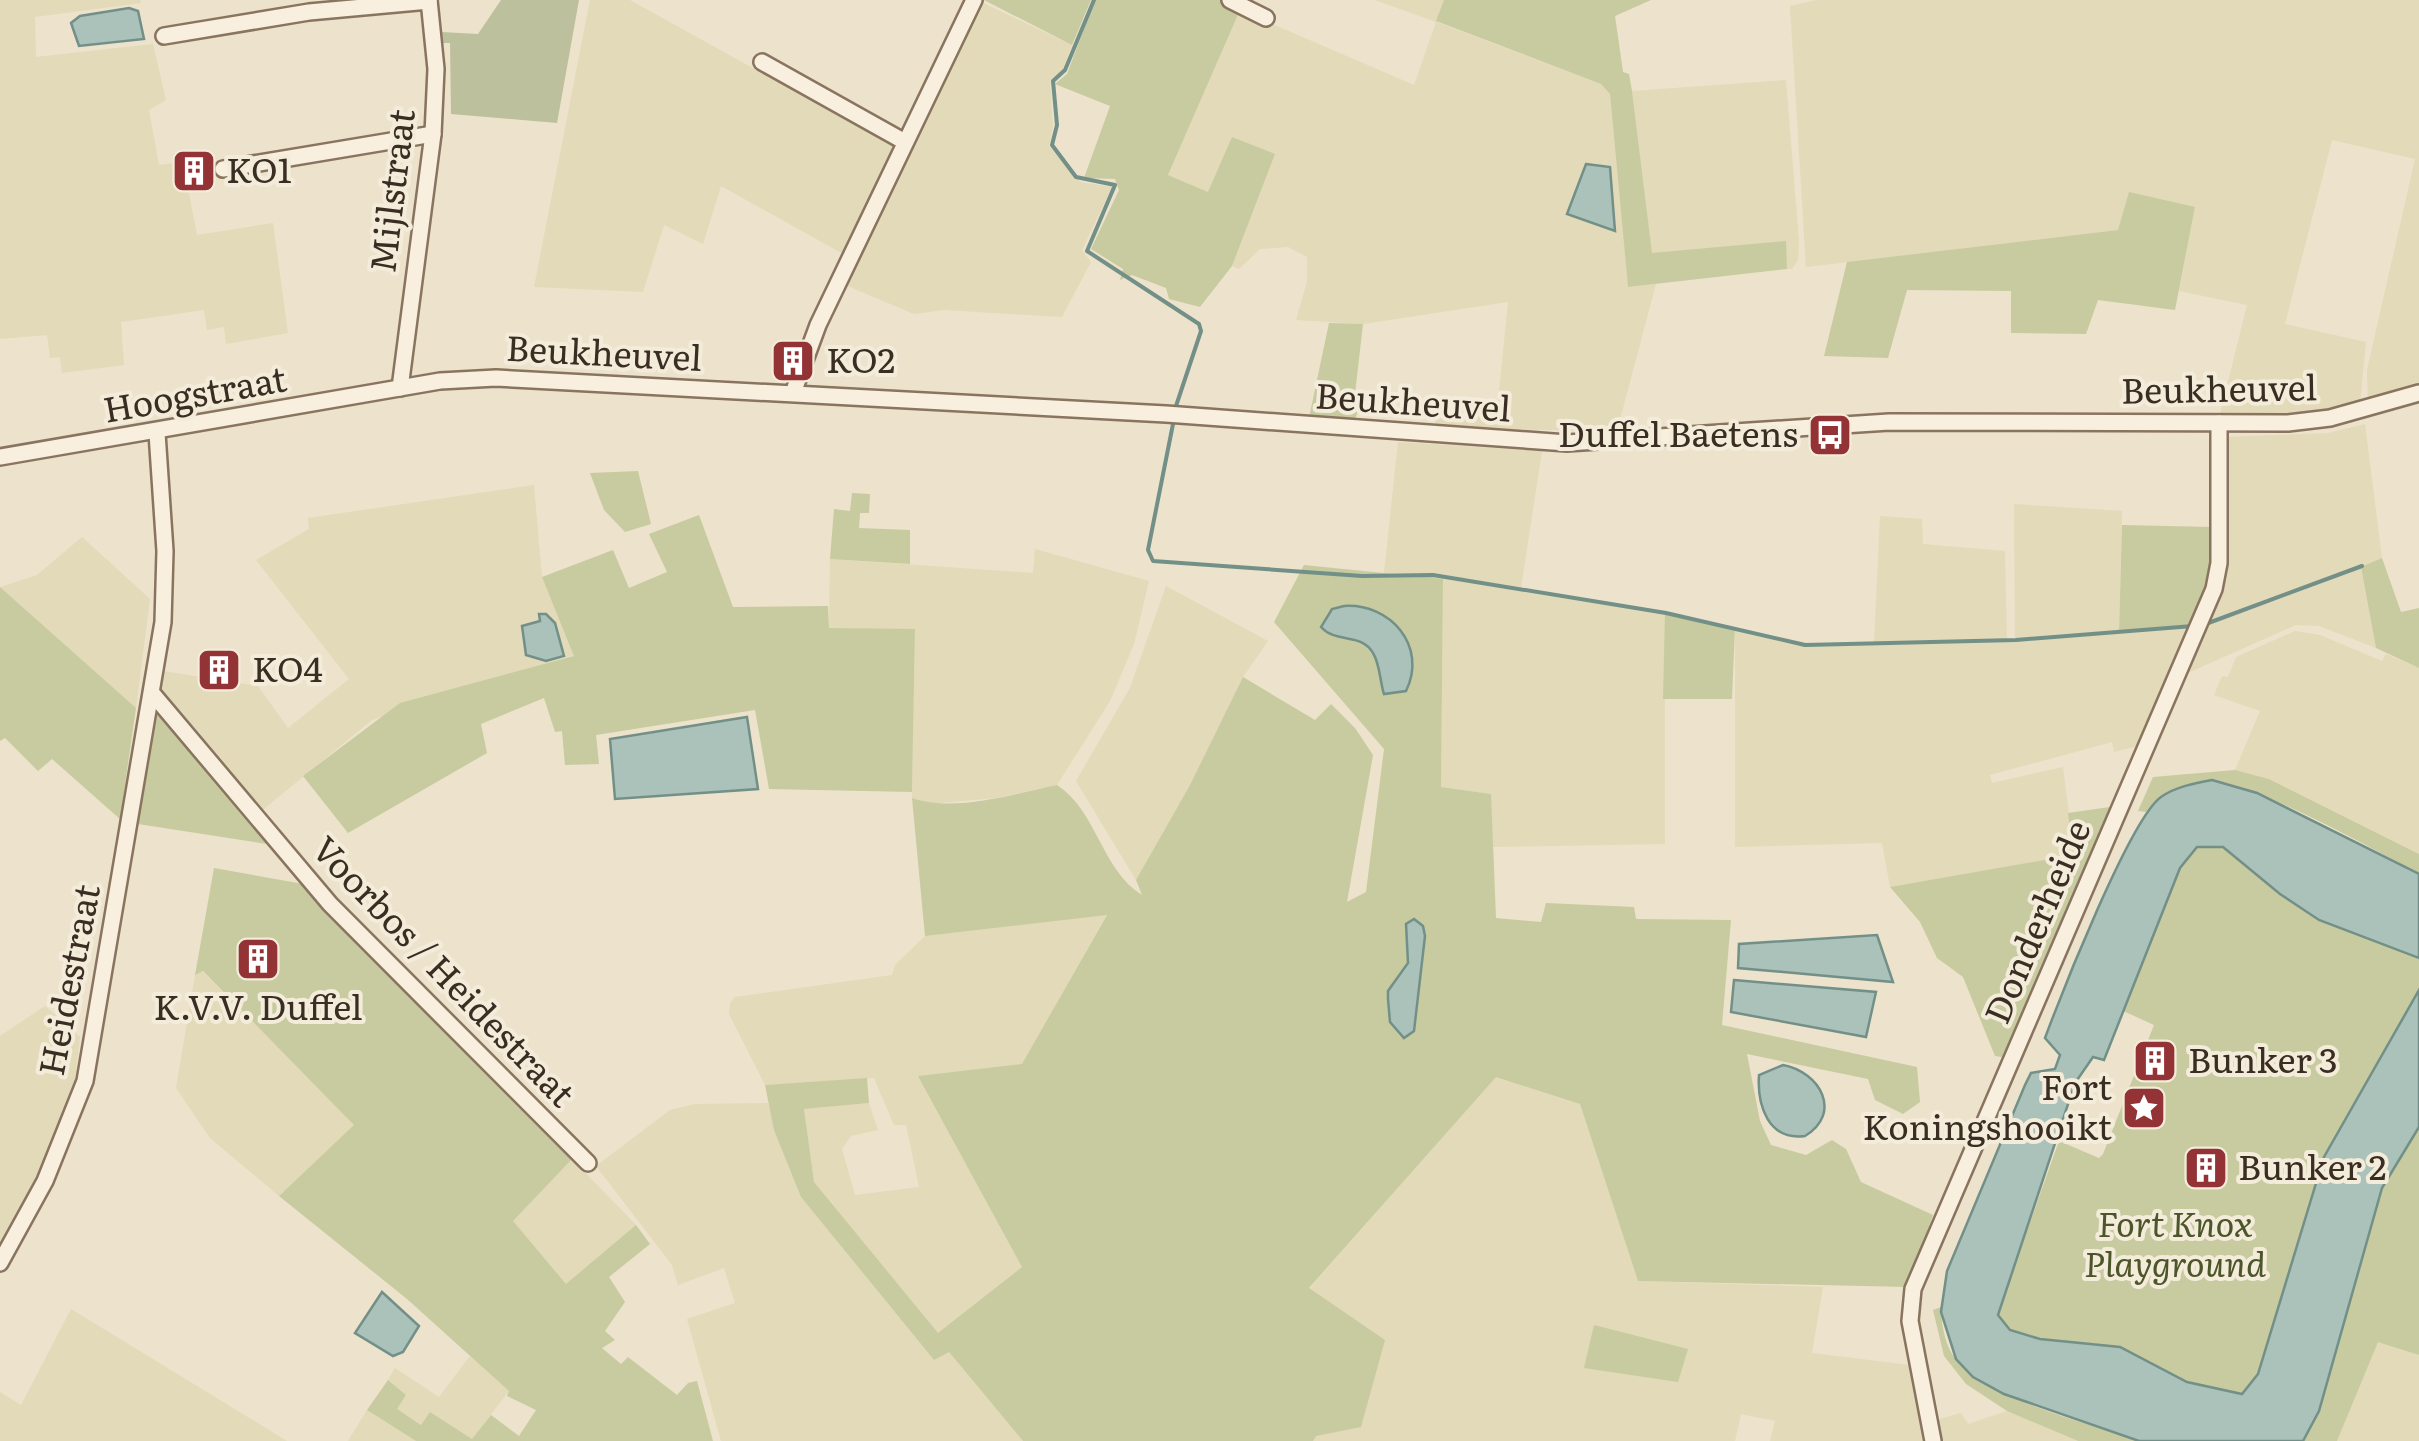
<svg xmlns="http://www.w3.org/2000/svg" width="2419" height="1441" font-family="Literata,serif">
<style>
.farmland{fill:#e2dab8}
.green{fill:#c7cb9f}
.cemetery{fill:#bdc09d}
.water{fill:#abc2ba;stroke:#729088;stroke-width:2.5}
.lines{fill:none;stroke-linecap:round;stroke-linejoin:round}
.stream{stroke:#729088;stroke-width:4}
.minor-casing{stroke:#897460;stroke-width:20}
.minor{stroke:#f8efde;stroke-width:15}
.labels{text-anchor:middle;stroke-width:8;stroke-linejoin:round;paint-order:stroke}
.poi-label{font-size:35px;fill:#3a2d22;stroke:#f4ecda;text-anchor:start}
.street-label{font-size:35px;fill:#3a2d22;stroke:#f4ecda}
.park-label{font-size:35px;font-style:italic;fill:#4c562a;stroke:#f4ecda}
</style>
<rect width="100%" height="100%" fill="#ede2cb"/>
<g class="farmland">
<polygon points="0,0 140,0 141,3 35,17 36,57 153,44 166,100 149,110 159,165 183,162 197,235 273,223 288,333 226,344 224,327 207,330 204,310 121,322 124,365 62,373 60,357 50,358 47,335 0,339"/>
<polygon points="590,0 630,0 897,148 845,255 721,186 703,244 664,225 643,292 534,287"/>
<polygon points="977,0 1072,45 1062,71 1050,81 1053,126 1049,146 1080,182 1112,187 1082,250 1091,262 1062,317 944,310 914,314 845,285"/>
<polygon points="1375,0 1444,0 1437,22 1601,84 1610,94 1628,287 1656,284 1617,431 1435,428 1438,397 1498,401 1508,302 1363,324 1296,320 1307,282 1307,257 1288,247 1260,249 1239,269 1232,266 1275,154 1208,192 1168,175 1240,10 1414,85 1436,22"/>
<polygon points="1817,0 2419,0 2419,385 2368,402 2367,370 2415,159 2332,140 2285,324 2366,342 2360,404 2290,415 2220,414 2247,305 2179,291 2195,207 2118,230 1806,267 1790,6"/>
<polygon points="1786,80 1799,241 1798,260 1792,269 1787,269 1785,242 1652,254 1632,91"/>
<polygon points="2365,424 2382,558 2361,568 2376,648 2319,626 2296,625 2190,672 2186,667 2212,619 2222,585 2225,437 2328,433"/>
<polygon points="1398,442 1542,451 1521,588 1665,613 1665,844 1491,847 1491,794 1441,787 1443,580 1384,573"/>
<polygon points="534,485 542,577 575,655 372,720 259,813 159,693 163,671 258,686 288,728 349,679 256,560 309,529 308,518"/>
<polygon points="2014,504 2122,511 2119,632 2193,627 2142,745 2114,752 2112,742 1990,775 1992,783 2063,767 2074,855 1890,887 1882,843 1735,847 1735,627 1812,644 1874,642 1880,516 1922,519 1923,544 2005,551 2007,639 2015,639"/>
<polygon points="82,537 150,599 136,708 0,587 37,575"/>
<polygon points="1035,549 1149,581 1134,644 1110,701 1057,785 996,798 928,804 912,798 915,630 829,628 830,559 1033,573"/>
<polygon points="1166,586 1268,641 1243,677 1190,785 1136,880 1076,781 1130,688"/>
<polygon points="2295,631 2320,635 2382,661 2386,654 2419,668 2419,854 2269,779 2235,770 2260,711 2214,695 2222,676 2228,677 2236,657"/>
<polygon points="1107,914 1022,1065 919,1076 1022,1267 938,1334 814,1182 804,1109 869,1103 878,1130 851,1136 842,1149 855,1195 919,1187 906,1125 894,1125 874,1078 765,1085 729,1014 730,1003 735,997 892,975 895,965 925,936"/>
<polygon points="202,971 355,1125 279,1196 210,1138 176,1088 195,975"/>
<polygon points="45,1006 80,1037 75,1079 44,1167 0,1244 0,1036"/>
<polygon points="1496,1076 1580,1104 1638,1281 1823,1287 1812,1353 1910,1365 1926,1441 1770,1441 1775,1421 1741,1414 1735,1441 1313,1441 1309,1289"/>
<polygon points="768,1103 801,1197 934,1360 948,1351 1023,1441 721,1441 687,1319 735,1303 724,1268 678,1285 672,1265 596,1166 670,1110 695,1104"/>
<polygon points="572,1159 636,1225 567,1285 512,1221"/>
<polygon points="71,1309 287,1441 0,1441 0,1392 21,1405"/>
<polygon points="2378,1341 2419,1355 2419,1441 2337,1441"/>
<polygon points="470,1356 509,1391 472,1439 430,1412 422,1425 396,1409 406,1395 388,1380 395,1368 439,1397"/>
<polygon points="367,1410 416,1441 348,1441"/>
<polygon points="2007,1411 2078,1441 1940,1441 1936,1420 1961,1413 1968,1424"/>
</g>
<g class="green">
<polygon points="984,0 1091,0 1072,45"/>
<polygon points="1095,0 1221,0 1240,10 1168,175 1208,192 1232,137 1275,154 1232,266 1200,307 1169,299 1166,288 1132,275 1120,280 1123,269 1091,249 1119,190 1115,179 1084,178 1110,106 1055,84 1067,74"/>
<polygon points="1444,0 1651,0 1615,16 1623,72 1629,74 1632,91 1652,253 1786,241 1787,269 1628,287 1610,94 1601,84 1436,21"/>
<polygon points="2129,192 2195,207 2175,310 2098,300 2086,334 2011,333 2011,291 1907,290 1888,358 1824,356 1847,262 2118,230"/>
<polygon points="1329,323 1363,324 1353,411 1358,411 1354,422 1309,418"/>
<polygon points="638,471 651,524 625,532 604,510 590,473"/>
<polygon points="852,493 870,494 869,513 860,513 859,528 910,530 910,564 830,559 834,509 850,511"/>
<polygon points="699,515 733,607 828,606 829,628 915,629 912,792 769,789 755,710 596,735 599,764 565,765 562,731 555,732 544,698 481,724 487,753 348,833 303,776 400,703 574,656 542,577 613,550 629,588 667,572 649,534"/>
<polygon points="2122,525 2210,527 2211,581 2193,627 2119,632"/>
<polygon points="2382,558 2401,612 2419,608 2419,668 2376,648 2361,567"/>
<path d="M1304,565L1443,579L1441,787L1491,794L1496,918L1541,922L1546,903L1634,907L1636,919L1731,920L1722,1025L1917,1067L1920,1102L1903,1114L1875,1100L1868,1079L1747,1054L1760,1121L1771,1145L1806,1155L1832,1140L1846,1149L1861,1182L1933,1215L1907,1287L1638,1281L1580,1104L1496,1077L1309,1288L1385,1340L1361,1427L1316,1436L1313,1441H1023L949,1352L934,1360L801,1197L774,1130L765,1085L867,1078L869,1103L804,1109L814,1182L938,1333L1022,1267L918,1076L1022,1064L1107,915L925,936L912,798C955,813 1013,794 1057,785C1097,811 1101,869 1142,895L1136,880L1190,785L1243,677L1315,720L1331,704L1355,728L1373,755L1347,902L1366,892L1384,749L1274,622Z"/>
<polygon points="0,587 136,708 120,819 52,759 38,771 5,738 0,741"/>
<polygon points="1665,613 1735,627 1732,699 1663,699"/>
<polygon points="158,712 164,713 267,844 138,824"/>
<path d="M2235,770L2269,779L2419,854V874C2380,852 2255,784 2215,781C2190,779 2163,796 2146,812L2138,811L2153,777Z"/>
<polygon points="2110,807 2002,1057 1995,1056 1963,977 1937,958 1920,922 1890,887 2073,855 2068,813"/>
<polygon points="2197,847 2223,847 2378,941 2419,958 2419,990 2324,1157 2258,1374 2242,1394 2187,1382 2120,1347 2040,1339 2010,1330 1997,1315 2059,1141 2099,1158 2103,1154 2154,1025 2121,1010 2180,867"/>
<polygon points="214,868 309,885 572,1159 513,1221 566,1284 636,1225 650,1244 609,1277 625,1302 605,1331 615,1340 602,1348 621,1364 628,1357 677,1395 688,1383 697,1381 713,1441 416,1441 367,1410 388,1380 406,1395 397,1409 421,1425 430,1412 472,1439 491,1415 519,1436 536,1410 507,1396 509,1391 407,1299 279,1196 354,1125 203,971 195,975"/>
<polygon points="2419,1127 2419,1355 2378,1342 2337,1441 2303,1441 2319,1411 2382,1188"/>
<path d="M1941,1307C1941,1322 1945,1347 1956,1359C1991,1401 2087,1422 2139,1441H2078L2007,1411L1966,1384L1944,1356L1933,1310Z"/>
<polygon points="1594,1325 1688,1349 1678,1382 1584,1368"/>
</g>
<polygon class="cemetery" points="501,0 579,0 557,123 451,114 450,43 443,43 442,32 478,34"/>
<g class="water">
<polygon points="129,8 138,11 144,39 79,46 71,23 80,16"/>
<polygon points="1586,164 1610,167 1615,231 1567,214"/>
<path d="M1344,606C1390,603 1428,646 1406,691L1384,694C1380,682 1380,664 1373,653C1361,632 1336,644 1321,627L1332,609Z"/>
<polygon points="539,614 546,614 555,623 564,656 546,661 526,655 522,626 540,621"/>
<polygon points="747,717 758,789 615,799 610,739"/>
<path d="M2212,780L2257,793L2419,874V958L2319,920L2280,894L2223,847H2197L2180,868L2104,1060L2093,1057L2075,1083L1998,1315L2010,1330L2040,1339L2120,1347L2187,1382L2242,1394L2258,1374L2324,1157L2419,990V1127L2382,1188L2319,1411L2303,1441H2139L2004,1394L1973,1377L1956,1359L1941,1312L1947,1271L2025,1085L2031,1073L2055,1069L2060,1055L2045,1038C2061,995 2130,819 2161,797C2175,787 2195,783 2212,780Z"/>
<polygon points="1414,919 1423,926 1425,936 1414,1031 1404,1038 1390,1022 1388,999 1388,991 1408,963 1406,924"/>
<polygon points="1877,935 1893,982 1738,968 1739,944"/>
<polygon points="1734,980 1876,992 1866,1037 1731,1012"/>
<path d="M1783,1065C1820,1072 1843,1113 1805,1136C1768,1141 1757,1105 1759,1075Z"/>
<polygon points="382,1292 419,1326 403,1352 393,1356 355,1333"/>
</g>
<g class="lines">
<g class="stream">
<polyline points="1094,0 1065,70 1053,81 1057,125 1052,145 1076,177 1115,185 1087,251 1199,324 1201,331 1176,406"/>
<polyline points="1173,424 1148,550 1153,561 1362,576 1433,575 1666,613 1805,645 2016,640 2193,626"/>
<polyline points="2203,625 2362,566"/>
</g>
<defs>
<g id="minor">
<polyline points="1230,0 1266,18"/>
<polyline points="164,36 309,12 429,1"/>
<polyline points="762,62 905,142"/>
<polyline points="223,169 433,134"/>
<polyline points="400,388 433,134 436,69 429,0"/>
<polyline points="793,393 818,325 974,0"/>
<polyline points="0,457 440,381 496,378 1166,414 1567,443 1889,422 2288,423 2330,418 2419,393"/>
<polyline points="152,693 330,904 588,1163"/>
<polyline points="0,1263 45,1181 85,1081 163,622 165,551 157,433"/>
<polyline points="1933,1441 1910,1321 1913,1289 2214,589 2219,563 2219,423"/>
</g>
</defs>
<use href="#minor" class="minor-casing"/>
<use href="#minor" class="minor"/>
</g>
<defs>
<symbol id="building-square" viewBox="-11 -11 22 22"><rect x="-9" y="-9" width="18" height="18" rx="4" fill="#943336" stroke="#f4ecda"/><path d="M-4-6H4V6H1V3H-1V6H-4ZM-2.5-4.3h1.7v1.8h-1.7ZM.8-4.3h1.7v1.8H.8ZM-2.5-1h1.7V.8h-1.7ZM.8-1h1.7V.8H.8Z" fill="#fff"/></symbol>
<symbol id="bus-square" viewBox="-11 -11 22 22"><rect x="-9" y="-9" width="18" height="18" rx="4" fill="#943336" stroke="#f4ecda"/><path d="M-5-6H5V4H4V6H2V4H-2V6H-4V4H-5ZM-3.5-4V0h7V-4ZM-3.5 1.2v1.5H-2V1.2ZM2 1.2v1.5H3.5V1.2Z" fill="#fff"/></symbol>
<symbol id="sight-square" viewBox="-11 -11 22 22"><rect x="-9" y="-9" width="18" height="18" rx="4" fill="#943336" stroke="#f4ecda"/><path d="M0-6L1.8-2.2L6-1.7L2.9 1.2L3.7 5.4L0 3.3L-3.7 5.4L-2.9 1.2L-6-1.7L-1.8-2.2Z" fill="#fff"/></symbol>
</defs>
<g fill-rule="evenodd">
<use href="#building-square" x="169" y="146" width="50" height="50"/>
<use href="#building-square" x="768" y="336" width="50" height="50"/>
<use href="#bus-square" x="1805" y="410" width="50" height="50"/>
<use href="#building-square" x="194" y="645" width="50" height="50"/>
<use href="#building-square" x="233" y="934" width="50" height="50"/>
<use href="#building-square" x="2130" y="1036" width="50" height="50"/>
<use href="#sight-square" x="2119" y="1083" width="50" height="50"/>
<use href="#building-square" x="2181" y="1143" width="50" height="50"/>
</g>
<g class="labels">
<g class="poi-label">
<text x="226" y="183">KO1</text>
<text x="826" y="373">KO2</text>
<text x="1798" y="447" text-anchor="end">Duffel Baetens</text>
<text x="252" y="682">KO4</text>
<text x="258" y="1020" text-anchor="middle">K.V.V. Duffel</text>
<text x="2188" y="1073">Bunker 3</text>
<text x="2112" y="1100" text-anchor="end">Fort<tspan x="2112" dy="40">Koningshooikt</tspan></text>
<text x="2238" y="1180">Bunker 2</text>
</g>
<g class="street-label">
<text transform="translate(393 191) rotate(-83)" y="12">Mijlstraat</text>
<text transform="translate(604 354) rotate(3)" y="12">Beukheuvel</text>
<text transform="translate(2219 390) rotate(-1)" y="12">Beukheuvel</text>
<text transform="translate(195 395) rotate(-10)" y="12">Hoogstraat</text>
<text transform="translate(1413 403) rotate(4)" y="12">Beukheuvel</text>
<text transform="translate(2038 922) rotate(-67)" y="12">Donderheide</text>
<text transform="translate(443 972) rotate(46)" y="12">Voorbos / Heidestraat</text>
<text transform="translate(70 980) rotate(-79)" y="12">Heidestraat</text>
</g>
<g class="park-label">
<text x="2175" y="1237">Fort Knox<tspan x="2175" dy="40">Playground</tspan></text>
</g>
</g>
</svg>
